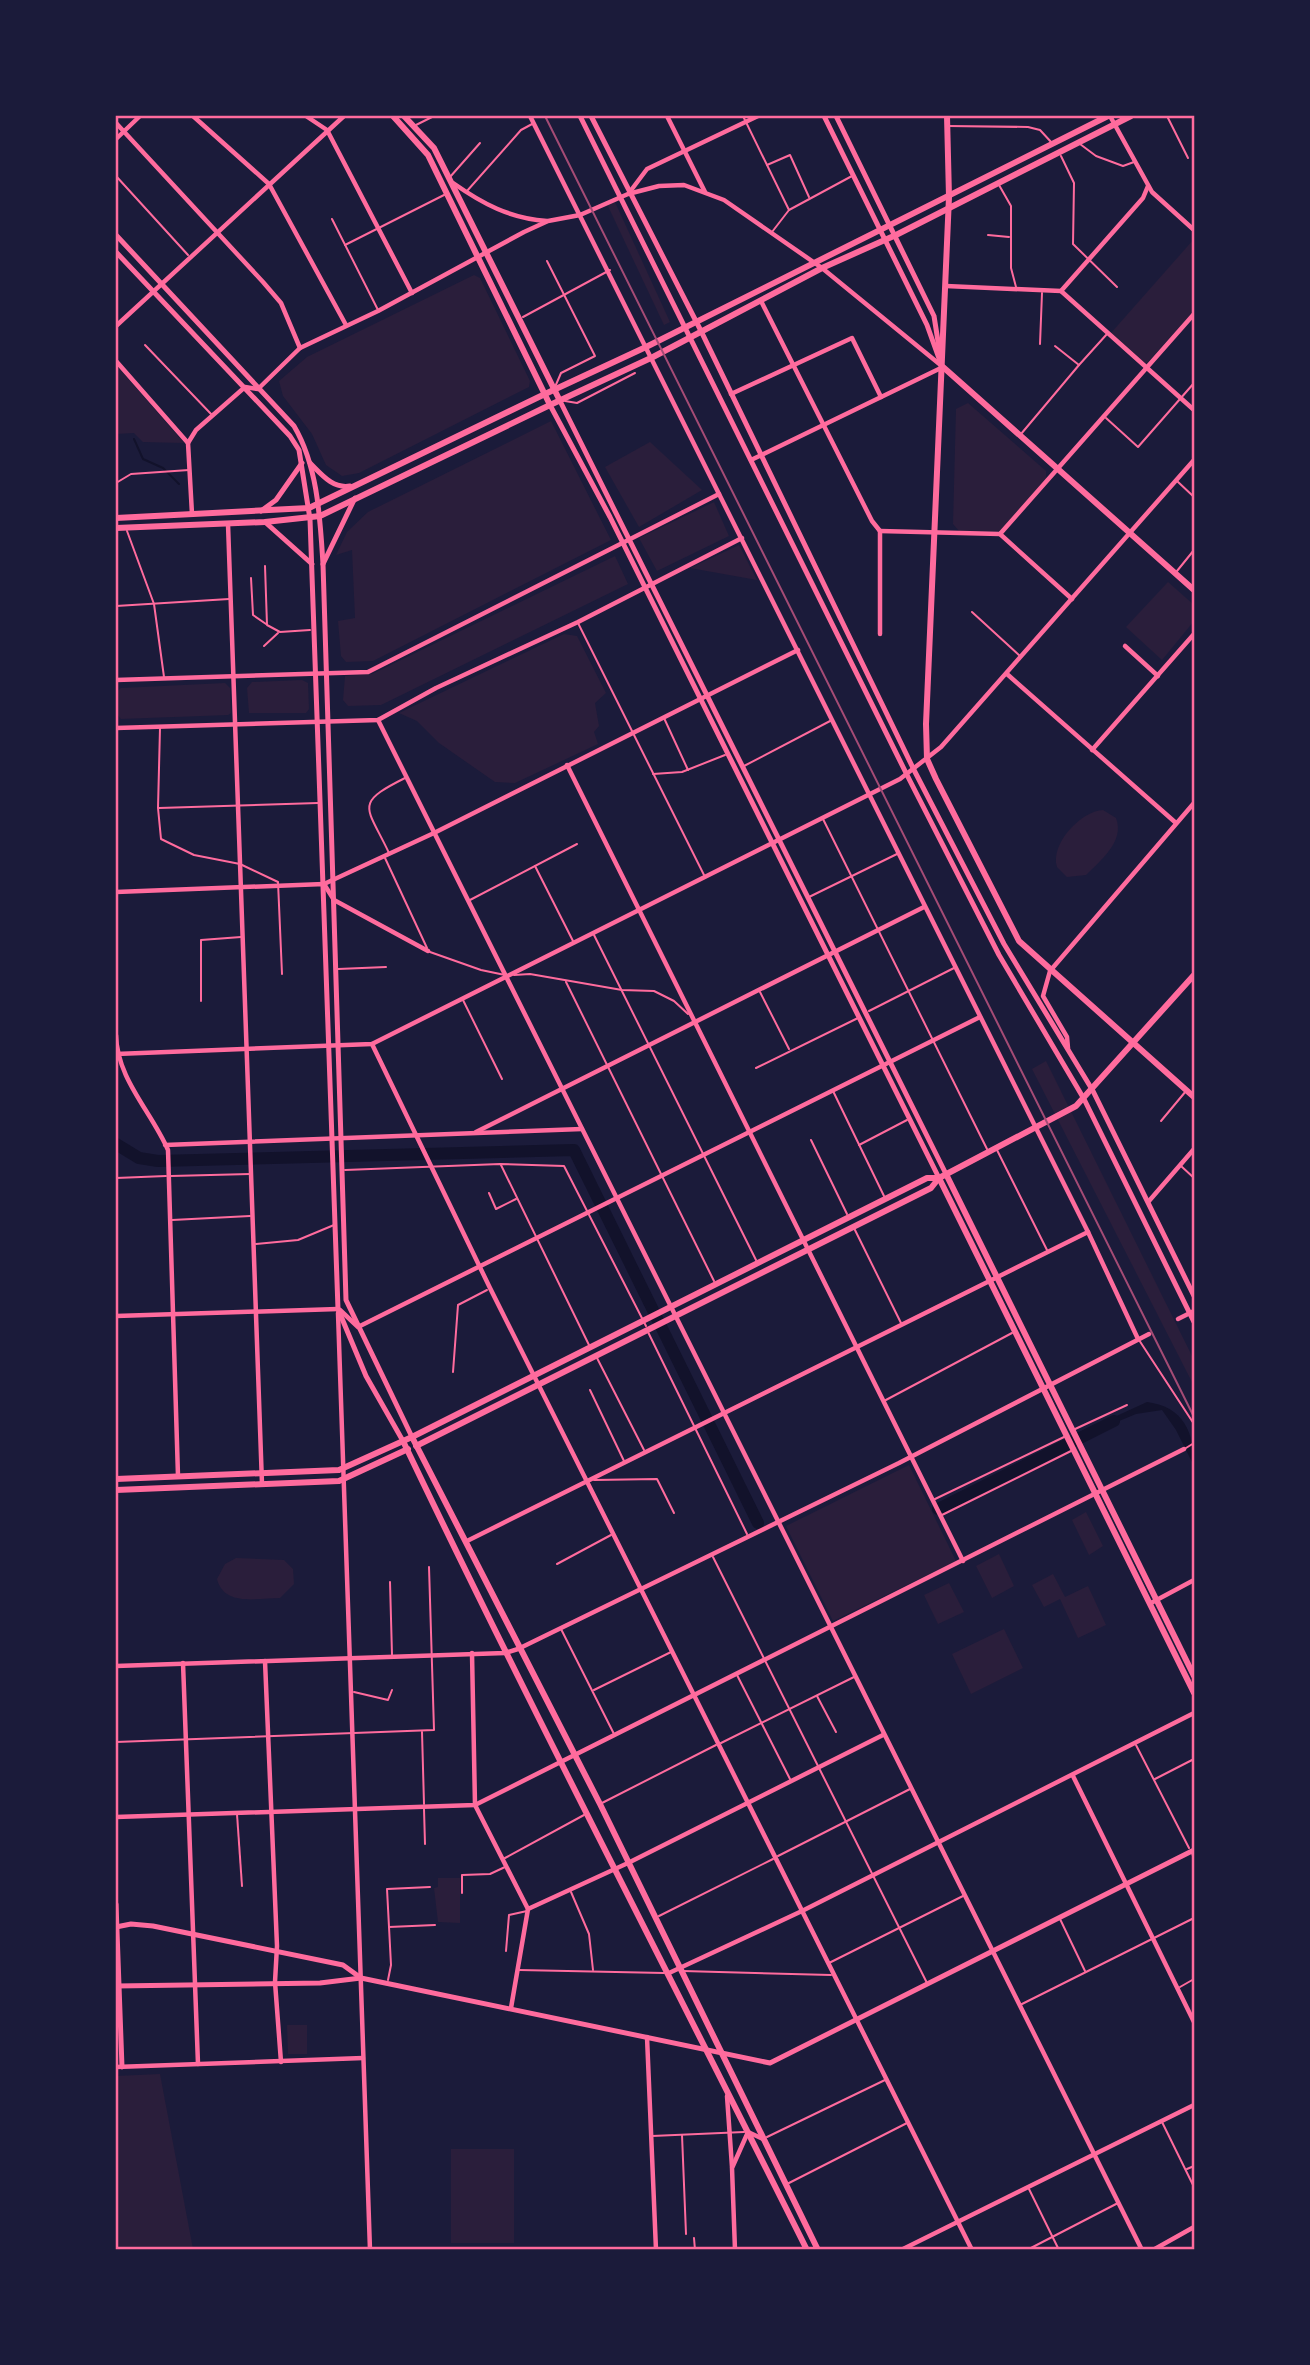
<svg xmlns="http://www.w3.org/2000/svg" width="1310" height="2365" font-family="'Source Sans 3',sans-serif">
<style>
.green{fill:#2a1e3b}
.water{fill:#12122b}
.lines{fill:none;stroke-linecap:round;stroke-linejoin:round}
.stream{stroke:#12122b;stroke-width:2}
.river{stroke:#12122b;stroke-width:12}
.service{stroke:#ff6b9d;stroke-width:2}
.minor{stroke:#ff6b9d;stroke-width:4.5}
.tertiary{stroke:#ff6b9d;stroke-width:5}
.secondary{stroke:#ff6b9d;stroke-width:6}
.primary{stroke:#ff6b9d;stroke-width:6}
.rail{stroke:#a44b75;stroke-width:2}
.neatline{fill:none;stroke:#ff6b9d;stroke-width:2.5}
</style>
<rect width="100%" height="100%" fill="#1b1b3a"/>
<g class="green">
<polygon points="615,202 670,322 664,325 607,204"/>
<polygon points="1194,239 1194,311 1146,364 1111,333"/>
<polygon points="474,275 480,278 530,381 529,387 359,473 342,476 326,465 312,434 283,396 279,381 307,357"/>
<polygon points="116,365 184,443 143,442 134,433 116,434"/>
<polygon points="968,403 1046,471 1046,484 1003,531 959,531 953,524 956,409"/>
<polygon points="551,421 611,540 373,661 346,662 341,656 338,621 355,618 352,550 336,555 347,532 368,512"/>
<polygon points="650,442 702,490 639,527 605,467"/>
<polygon points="714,502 729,536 657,571 639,538"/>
<polygon points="739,545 757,580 690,568"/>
<polygon points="615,556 628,584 381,705 348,706 343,700 345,676 372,674"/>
<polygon points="1168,582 1194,605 1194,621 1162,660 1126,627"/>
<polygon points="564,634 577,636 606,693 595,703 599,726 594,732 598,744 515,783 495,782 439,743 417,721 399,713"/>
<polygon points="302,680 308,683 309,709 306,713 249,713 247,688 252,682"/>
<polygon points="225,683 230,688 231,713 228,715 121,719 116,713 116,692 121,688"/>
<path d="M1103,810L1116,818C1125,841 1101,860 1086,875L1067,877L1057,867C1050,844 1081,811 1103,810Z"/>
<polygon points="1046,1061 1194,1360 1194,1386 1032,1069"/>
<polygon points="909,1465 956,1561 833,1621 786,1526"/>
<polygon points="1086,1512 1103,1546 1089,1555 1072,1520"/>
<polygon points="999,1554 1014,1586 992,1598 976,1566"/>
<path d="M236,1558L284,1560L293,1569L294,1584L280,1598C258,1598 224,1607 217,1579L225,1564Z"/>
<polygon points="1053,1574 1065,1597 1088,1586 1106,1625 1078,1638 1060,1599 1044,1607 1032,1585"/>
<polygon points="949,1583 964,1612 938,1624 924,1595"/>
<polygon points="1004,1629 1023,1668 971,1694 952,1654"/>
<polygon points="438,1878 460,1878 460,1923 438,1922 434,1888 438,1887"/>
<polygon points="287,2025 307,2025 307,2054 288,2054"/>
<polygon points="160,2074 193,2249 116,2249 116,2076"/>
<rect x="451" y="2149" width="63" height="94"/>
</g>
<path class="water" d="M1147,1402C1184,1407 1194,1432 1194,1466L1176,1430L1162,1410L1136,1414L1100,1429L1099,1424Z"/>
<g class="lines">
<polyline class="stream" points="134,439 143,459 163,468 179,484"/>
<g class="river">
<polyline points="116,1144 139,1158 158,1161 574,1150 758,1523"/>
<polyline points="938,1509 1114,1421"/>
</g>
<g class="service">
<polyline points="743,116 789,210"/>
<polyline points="1167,116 1188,158"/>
<polyline points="416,125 434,116"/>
<polyline points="948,126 1028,127 1040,130 1052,143"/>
<polyline points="1080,144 1096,156 1123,166 1134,162"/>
<polyline points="1061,156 1074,183 1073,244 1117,287"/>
<polyline points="767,165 790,155 809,197"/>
<polyline points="116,176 188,255"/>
<polyline points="450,177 480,143"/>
<polyline points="999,185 1011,206 1011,268 1016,287"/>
<polyline points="467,191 521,130 534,123"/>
<polyline points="332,219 378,310"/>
<polyline points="772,232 789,210 852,176"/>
<polyline points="988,235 1009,237"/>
<polyline points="345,245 446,194"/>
<polyline points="547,261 595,356 561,373 555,387"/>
<polyline points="523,317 610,270"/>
<polyline points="1040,344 1042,293"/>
<polyline points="145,345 212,415"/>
<polyline points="1055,346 1079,365 1107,334"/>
<polyline points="565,401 577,403 635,373"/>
<polyline points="1106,418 1138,447 1194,383"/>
<polyline points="1021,434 1079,365"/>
<polyline points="1177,481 1194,497"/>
<polyline points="116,483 131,474 189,470"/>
<polyline points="127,531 154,604 164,677"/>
<polyline points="265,566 267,625 280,632 310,630"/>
<polyline points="1177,571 1194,550"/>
<polyline points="251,578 253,615 266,624"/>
<polyline points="116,606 229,599"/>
<polyline points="972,612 1020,656"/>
<polyline points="578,623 704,875"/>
<polyline points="264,646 278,633"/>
<polyline points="664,718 688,770"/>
<polyline points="160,728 158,808 161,839 194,855 240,864 278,882 282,974"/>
<polyline points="744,766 832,720"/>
<polyline points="653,774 682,772 725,755"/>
<polyline points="159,808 318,803"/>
<polyline points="823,819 987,1149"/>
<path d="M389,853C367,806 353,804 405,778"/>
<polyline points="385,858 427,948"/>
<polyline points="535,866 573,941"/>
<polyline points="809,897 897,854"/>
<polyline points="470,900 577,844"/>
<polyline points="593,933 756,1260"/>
<polyline points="430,952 481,970 505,975"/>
<polyline points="338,969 386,967"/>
<polyline points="514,975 530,974 622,990 654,991 674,1001 688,1014"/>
<polyline points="566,982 714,1281"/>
<polyline points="760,992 789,1049"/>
<polyline points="462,998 502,1079"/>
<polyline points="201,1001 201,940 241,937"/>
<polyline points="869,1011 954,968"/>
<polyline points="756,1068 858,1018"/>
<polyline points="833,1091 884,1196"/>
<polyline points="1161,1121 1186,1091"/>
<polyline points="811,1140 847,1214"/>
<polyline points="859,1145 907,1120"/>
<polyline points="997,1150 1048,1252"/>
<polyline points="501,1165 589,1345"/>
<polyline points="1181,1166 1194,1178"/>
<polyline points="345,1170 500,1164 564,1166 646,1326"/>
<polyline points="171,1176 250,1174"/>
<polyline points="116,1178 166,1176"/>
<polyline points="489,1193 496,1209 516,1199"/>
<polyline points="172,1220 250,1216"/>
<polyline points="854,1228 901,1323"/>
<polyline points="256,1244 298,1240 334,1225"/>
<polyline points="648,1332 747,1534"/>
<polyline points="1139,1340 1194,1424"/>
<polyline points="597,1358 644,1450"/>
<polyline points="453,1372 458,1305 487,1290"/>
<polyline points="590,1390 624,1461"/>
<polyline points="884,1401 1012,1333"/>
<polyline points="1073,1430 1127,1405"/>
<polyline points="1186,1448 1194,1443"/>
<polyline points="594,1480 657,1479 674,1513"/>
<polyline points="933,1500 1064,1437"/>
<polyline points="942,1515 1071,1451"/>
<polyline points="713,1557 927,1983"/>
<polyline points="557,1564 611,1535"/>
<polyline points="390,1582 392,1655"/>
<polyline points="561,1629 614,1734"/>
<polyline points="737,1675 790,1779"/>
<polyline points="594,1690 671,1652"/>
<polyline points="354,1692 388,1700 392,1690"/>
<polyline points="817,1696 836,1732"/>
<polyline points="422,1732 424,1804"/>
<polyline points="116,1742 434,1730 429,1567"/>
<polyline points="721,1743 854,1677"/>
<polyline points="1136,1745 1189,1848"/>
<polyline points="1155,1779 1194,1759"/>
<polyline points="602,1803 716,1745"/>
<polyline points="424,1809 425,1844"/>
<polyline points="237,1814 242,1886"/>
<polyline points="1192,1853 1194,1859"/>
<polyline points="778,1856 910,1789"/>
<polyline points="505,1858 584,1815"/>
<polyline points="571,1892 589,1934 593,1970"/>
<polyline points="462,1893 462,1875 490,1874 505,1867"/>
<polyline points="659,1916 773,1859"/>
<polyline points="1060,1919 1085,1971"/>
<polyline points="389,1927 435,1925"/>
<polyline points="506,1951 509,1915 527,1911"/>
<polyline points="829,1963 965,1895"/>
<polyline points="519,1970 664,1973"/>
<polyline points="683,1971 831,1975"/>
<polyline points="388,1980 391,1965 387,1889 430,1887"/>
<polyline points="1180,1987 1194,1979"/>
<polyline points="1020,2005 1194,1918"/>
<polyline points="1162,2122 1194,2187"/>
<polyline points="682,2135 686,2234"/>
<polyline points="652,2136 744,2132"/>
<polyline points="767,2137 885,2080"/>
<polyline points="1187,2169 1194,2166"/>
<polyline points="787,2184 907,2123"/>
<polyline points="1028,2187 1059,2250"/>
<polyline points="694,2238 695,2250"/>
<polyline points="1027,2250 1118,2203"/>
</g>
<g class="minor">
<polyline points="193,116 269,184 346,325"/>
<polyline points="306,116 327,130 412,293"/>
<polyline points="530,116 1088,1232 1138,1339"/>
<polyline points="667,116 705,192"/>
<polyline points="1110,116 1152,192 1194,230"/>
<polyline points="116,123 263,282 281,303 300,348"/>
<polyline points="116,139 140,116"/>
<path d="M453,183C483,204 509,218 547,221"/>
<polyline points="629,193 647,169 758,116"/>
<polyline points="946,286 1061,291 1194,410"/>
<polyline points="1061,291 1143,198 1148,186"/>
<polyline points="761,301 872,521 880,531"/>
<polyline points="116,326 344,116"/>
<polyline points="116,361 188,443 192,514"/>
<polyline points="731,394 852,338 881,397"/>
<polyline points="188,443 196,430 245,387 258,389 300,348 378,311 524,232 548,221 580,215 628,194 659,186 684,185 724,200 822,268 943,367 751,460"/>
<polyline points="228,524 262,1484"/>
<polyline points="880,531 1000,534 1194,314"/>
<polyline points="1000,534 1072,599"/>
<polyline points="880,634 880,531"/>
<polyline points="1125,646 1158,676"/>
<polyline points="1007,674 1176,823"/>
<polyline points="116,680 368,672 719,494"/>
<polyline points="378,720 1142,2250"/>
<polyline points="116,728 378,720 436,688 578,622 742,538"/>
<polyline points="1092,750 1194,634"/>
<polyline points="567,765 963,1561"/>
<polyline points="324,884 434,833 798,650"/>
<polyline points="116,892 324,884 334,900 428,951"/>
<path d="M116,1035C117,1079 151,1111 168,1150L178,1476"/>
<polyline points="372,1044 490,1288 972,2250"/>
<polyline points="1068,1048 1067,1037 1043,996 1050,971 1194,803"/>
<polyline points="116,1054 372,1044 900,779 941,747 1194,460"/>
<polyline points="476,1132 924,907"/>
<polyline points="165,1145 582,1129"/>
<polyline points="1149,1201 1194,1149"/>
<polyline points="340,1310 358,1327 980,1017"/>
<polyline points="338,1313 370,2250"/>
<polyline points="116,1316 338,1309"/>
<polyline points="1178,1319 1194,1311"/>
<polyline points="467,1541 1088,1232"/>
<polyline points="1151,1603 1194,1580"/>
<polyline points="472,1653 475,1805 528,1909 511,2008"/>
<polyline points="265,1661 277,1946 275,1982 281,2062"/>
<polyline points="183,1663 198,2064"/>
<polyline points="116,1666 505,1653 518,1649 899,1463 1149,1334"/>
<polyline points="1073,1776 1194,2022"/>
<polyline points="116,1817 475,1805 1184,1449"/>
<polyline points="528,1909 628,1863 883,1735"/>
<polyline points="669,1973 802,1911 1194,1713"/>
<polyline points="647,2037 656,2250"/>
<polyline points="116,2067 363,2058"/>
<polyline points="727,2096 732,2167"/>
<polyline points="735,2250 732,2168 748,2132 763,2139"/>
<polyline points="901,2250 1194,2105"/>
<polyline points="1153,2250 1194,2227"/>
</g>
<g class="tertiary">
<polyline points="580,116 907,775 999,955 1084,1099 1194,1322"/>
<polyline points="591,116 701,331 914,770 1004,944 1093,1091 1194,1296"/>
<polyline points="824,116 927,325 941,364"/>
<polyline points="836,116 934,316 940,354"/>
<path d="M116,235L294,426C318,467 320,518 323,564L346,1300L412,1437"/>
<polyline points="116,252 290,436 299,450 310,519 338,1309 366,1376 403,1441"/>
<polyline points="560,401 946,1174"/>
<polyline points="550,405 610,517 939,1178"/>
<path d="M310,463C322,475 333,489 350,486"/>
<polyline points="261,511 276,500 302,463"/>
<polyline points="265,522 312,564"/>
<polyline points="323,564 355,498"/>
<polyline points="116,1904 122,2067"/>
<polyline points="116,1927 131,1924 153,1926 343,1965 361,1978"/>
<polyline points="116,1986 320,1983 361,1978 770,2063 1194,1850"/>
</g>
<g class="secondary">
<polyline points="947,116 949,197 926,724 927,759 936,779 1019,941 1194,1097"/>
<polyline points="943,367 1194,590"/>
<polyline points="116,518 309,508 545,394"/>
<polyline points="116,528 265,522 320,516 550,405"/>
<polyline points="946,1174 1194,1676"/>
<polyline points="939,1178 1194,1693"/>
<polyline points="412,1437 927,1178 939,1178"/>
<polyline points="416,1446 931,1188 939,1178 1076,1106 1194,975"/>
</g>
<g class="primary">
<polyline points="393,116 428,155 550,405 653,357 822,268 896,235 1131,116"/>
<polyline points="404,116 434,148 560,401"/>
<polyline points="545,394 646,347 1108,116"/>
<path d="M403,1441C533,1713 672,1980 807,2250"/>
<polyline points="116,1479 339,1470 412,1437 600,1804 818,2250"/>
<polyline points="116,1490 339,1481 408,1449"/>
</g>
<polyline class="rail" points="545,116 1194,1417"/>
</g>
<rect width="1310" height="2365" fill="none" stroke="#1b1b3a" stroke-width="234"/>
<rect x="117" y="117" width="1076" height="2131" class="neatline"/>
</svg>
